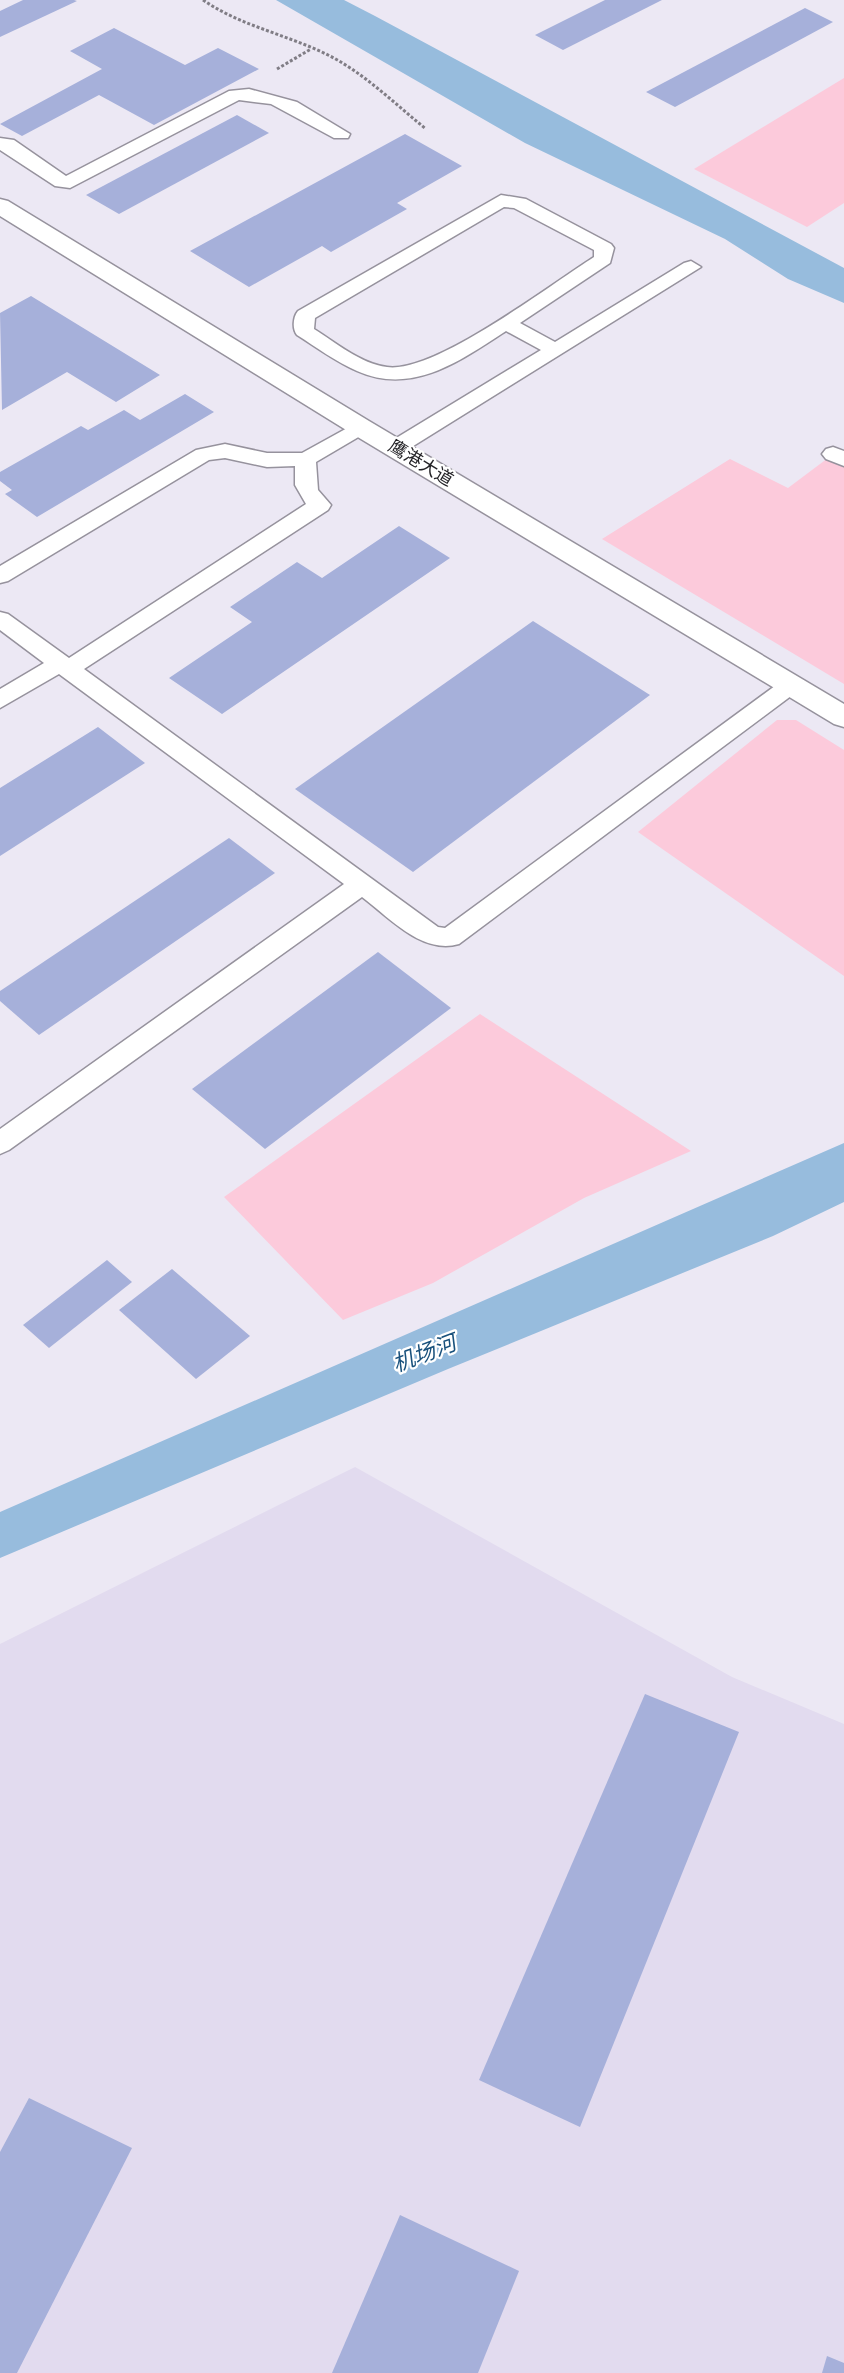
<svg xmlns="http://www.w3.org/2000/svg" width="844" height="2373" font-family="Cabin,'Noto Sans SC',sans-serif">
<style>
.built{fill:#e2dbef}
.green{fill:#fccadb}
.water{fill:#97bcdd}
.building{fill:#a6b0da}
.lines{fill:none;stroke-linecap:round;stroke-linejoin:round}
.lane-casing{stroke:#96929d;stroke-width:3}
.street-casing{stroke:#96929d;stroke-width:3}
.path{stroke:#807d85;stroke-width:3;stroke-dasharray:3 2;stroke-linecap:butt}
.lane{fill:#fff;fill-rule:evenodd}
.street{fill:#fff;fill-rule:evenodd}
.labels{text-anchor:middle;stroke-width:4.5;stroke-linejoin:round;paint-order:stroke}
.far-street-label{font-size:18px;fill:#242327;stroke:#fff}
.water-label{font-size:22px;font-style:italic;fill:#19517c;stroke:#fff}
</style>
<rect width="100%" height="100%" fill="#ece8f4"/>
<polygon class="built" points="355,1467 732,1677 844,1724 844,2373 0,2373 0,1644"/>
<g class="green">
<polygon points="844,78 844,203 807,227 694,169"/>
<polygon points="828,458 844,466 844,684 602,539 730,459 788,488"/>
<polygon points="777,720 796,720 844,750 844,976 638,832"/>
<polygon points="480,1014 691,1151 584,1198 433,1283 343,1320 224,1197"/>
</g>
<g class="water">
<polygon points="276,0 344,0 375,16 844,268 844,303 788,279 725,239 525,143"/>
<polygon points="844,1143 844,1202 773,1236 448,1369 0,1558 0,1512"/>
</g>
<g class="building">
<polygon points="23,0 74,0 77,1 0,37 0,11"/>
<polygon points="605,0 662,0 563,50 535,35"/>
<polygon points="805,8 833,22 675,107 646,92"/>
<polygon points="114,28 185,65 218,48 259,69 154,125 99,95 22,136 0,124 102,69 70,51"/>
<polygon points="237,115 269,133 119,214 86,195"/>
<polygon points="405,134 462,166 397,203 407,209 331,252 322,246 249,287 190,251"/>
<polygon points="31,296 160,375 116,402 67,372 2,410 0,313"/>
<polygon points="185,394 214,412 37,517 5,494 12,490 0,481 0,472 81,426 88,430 124,410 140,420"/>
<polygon points="399,526 450,558 222,714 169,678 252,622 230,607 297,562 322,578"/>
<polygon points="533,621 650,695 413,872 295,789"/>
<polygon points="98,727 145,763 0,856 0,788"/>
<polygon points="229,838 275,873 39,1035 0,1001 0,991"/>
<polygon points="378,952 451,1008 265,1149 192,1089"/>
<polygon points="107,1260 132,1282 49,1348 23,1325"/>
<polygon points="172,1269 250,1336 196,1379 119,1310"/>
<polygon points="645,1694 739,1732 580,2127 479,2080"/>
<polygon points="29,2098 132,2148 17,2373 0,2373 0,2152"/>
<polygon points="400,2215 519,2271 478,2373 332,2373"/>
<polygon points="827,2356 844,2363 844,2373 822,2373"/>
</g>
<g class="lines">
<defs>
<g id="lane">
<polygon points="249,89 297,102 350,134 348,138 334,138 271,104 239,100 70,188 55,186 0,150 0,138 14,140 66,176 229,91"/>
<path d="M501,195L526,199L611,244L614,248L610,263L520,323L555,342L684,263L691,261L701,267L402,453H388L385,448L388,443L541,350L506,331C461,360 413,396 357,371C336,362 316,347 297,335C292,329 293,317 298,311ZM504,207L514,208L594,250V257C550,285 434,374 387,367C361,364 335,342 314,329L315,318Z"/>
<path d="M360,421L367,422L370,427L367,432L316,462L318,490L331,505L328,510L84,669L438,927L445,928L783,680L791,677L799,680L802,685L799,690L459,944C422,955 389,917 362,897L9,1150L0,1154V1129L344,884L59,674L0,708V689L44,663L0,630V612L8,614L69,658L306,504L295,485V466L267,467L225,458L209,460L8,581L0,583V566L196,450L225,444L267,453H302Z"/>
<polygon points="833,447 844,451 844,466 826,459 822,454 826,449"/>
</g>
<polygon id="street" points="0,199 8,201 369,421 844,704 844,727 834,724 351,433 0,216"/>
</defs>
<use href="#lane" class="lane-casing"/>
<use href="#street" class="street-casing"/>
<g class="path">
<path d="M203,0C241,26 285,34 326,54C363,72 394,103 426,129"/>
<polyline points="277,69 311,49"/>
</g>
<use href="#lane" class="lane"/>
<use href="#street" class="street"/>
</g>
<g class="labels">
<g class="far-street-label">
<text transform="translate(421 463) rotate(31)" y="6">鹰港大道</text>
</g>
<g class="water-label">
<text transform="translate(424 1353) rotate(-21)" y="8">机场河</text>
</g>
</g>
</svg>
